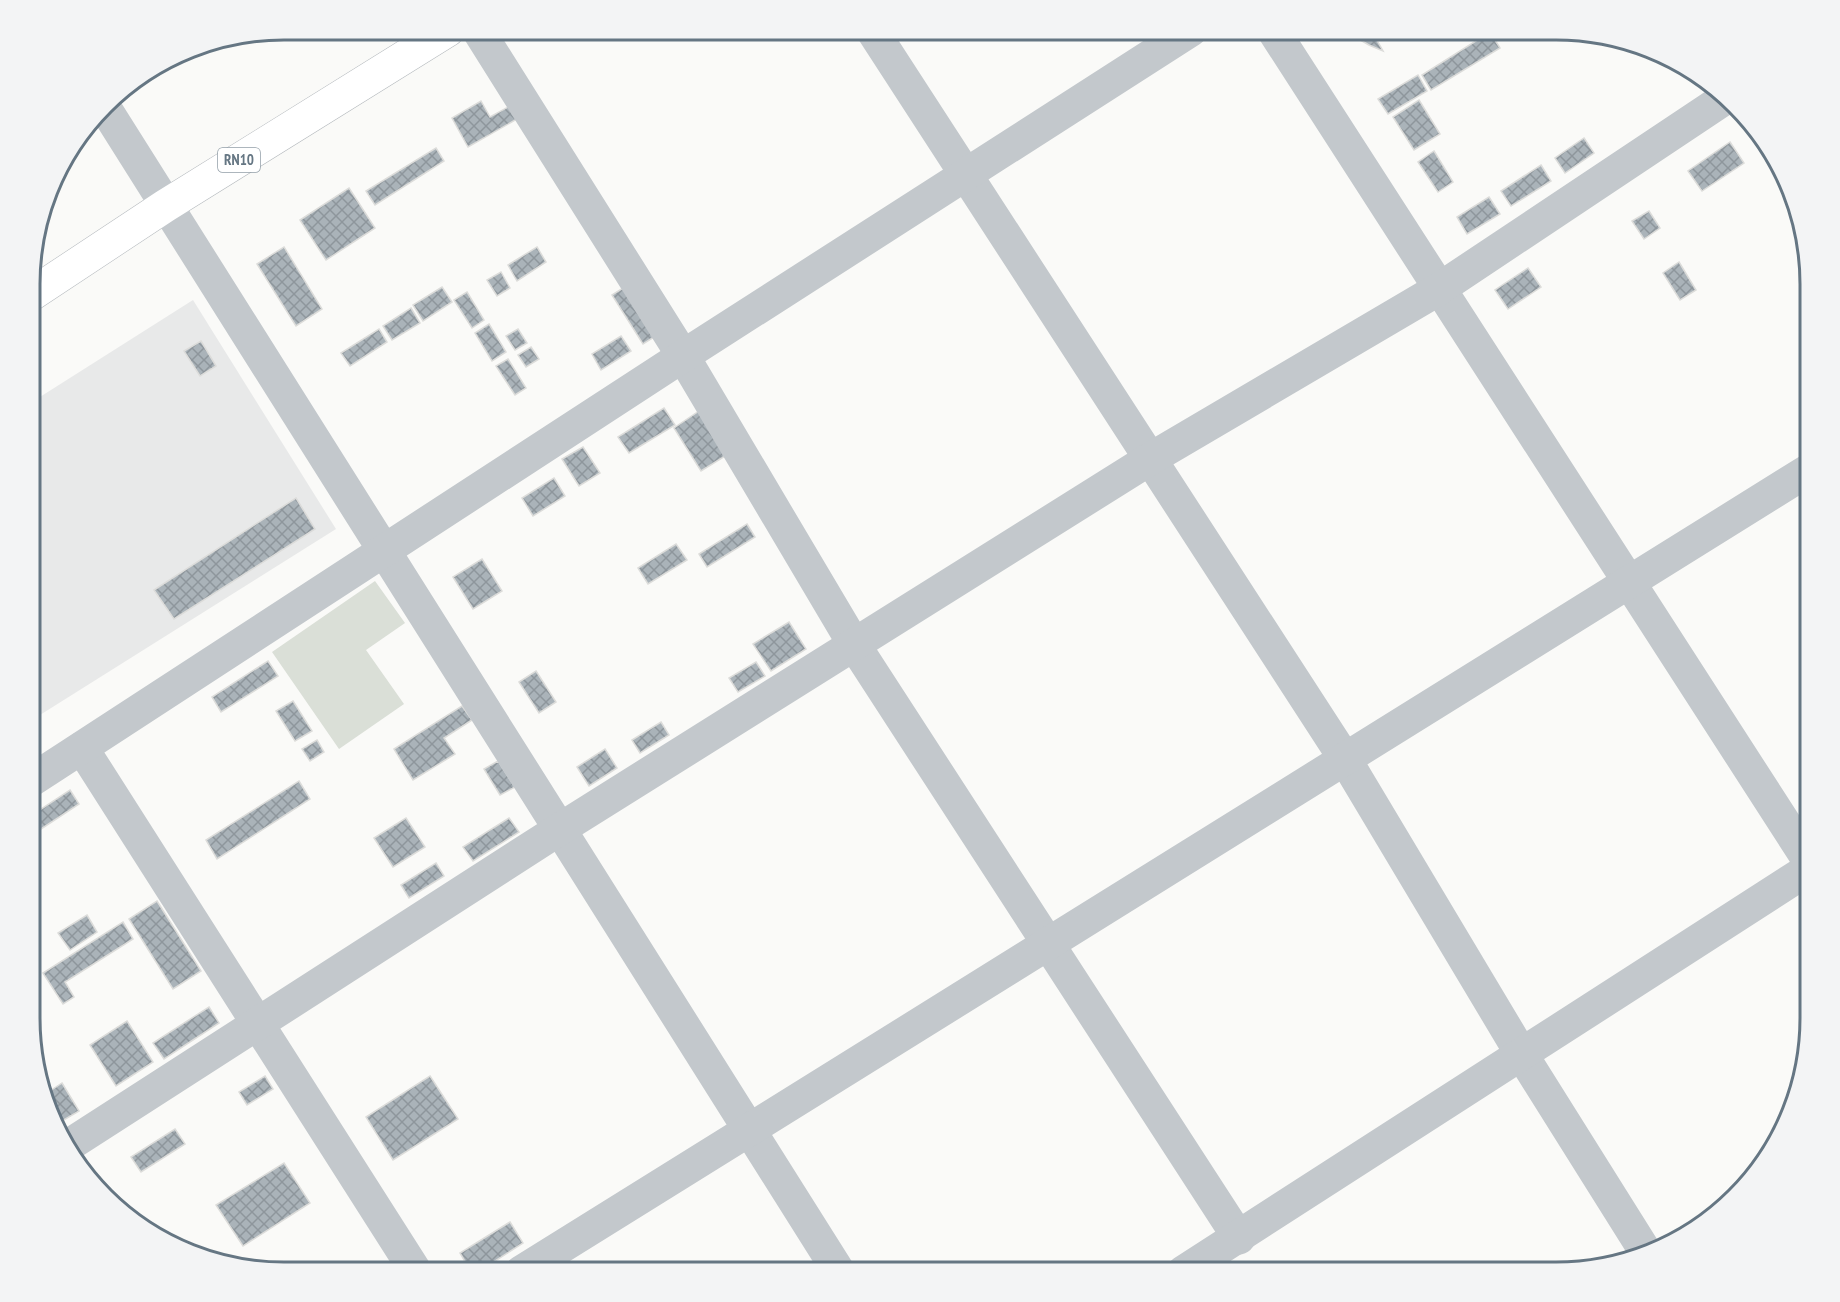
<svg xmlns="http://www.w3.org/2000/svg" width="1840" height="1302" font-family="'PT Sans Narrow',sans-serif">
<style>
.built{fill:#e8e9e9}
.grass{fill:#dadfd7}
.building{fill:url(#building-cross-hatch);stroke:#dcdcda;stroke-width:1.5}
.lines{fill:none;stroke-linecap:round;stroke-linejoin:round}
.highway-casing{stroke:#b4b9bd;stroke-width:34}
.street{stroke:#c3c8cc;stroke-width:33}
.highway{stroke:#fff;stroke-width:33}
.labels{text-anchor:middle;stroke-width:6;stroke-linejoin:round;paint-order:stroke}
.shield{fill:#fff;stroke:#939fa8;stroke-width:1.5}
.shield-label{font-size:15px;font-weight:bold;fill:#657683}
.rim{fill:none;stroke:#657683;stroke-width:3}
</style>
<defs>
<pattern id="building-cross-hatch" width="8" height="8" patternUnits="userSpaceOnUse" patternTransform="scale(1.5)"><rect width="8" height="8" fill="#aab3b9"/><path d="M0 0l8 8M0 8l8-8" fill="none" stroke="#8e969c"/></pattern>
</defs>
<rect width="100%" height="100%" fill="#fafaf8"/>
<polygon class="built" points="193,300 336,529 32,720 32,402"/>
<polygon class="grass" points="375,581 405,623 366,650 404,704 339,749 272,652"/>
<g class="building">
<polygon points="1343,30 1371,30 1383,51 1369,45"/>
<polygon points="1490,32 1500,48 1431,90 1422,75"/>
<polygon points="1418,75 1427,91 1388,114 1378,99"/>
<polygon points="1419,100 1440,134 1414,150 1393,117"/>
<polygon points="481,101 490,117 510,106 517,119 468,147 452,118"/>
<polygon points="1584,138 1594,153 1565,173 1555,158"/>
<polygon points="1730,142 1744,163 1702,191 1688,171"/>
<polygon points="436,148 444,161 375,205 366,191"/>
<polygon points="1434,151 1453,182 1438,192 1418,162"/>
<polygon points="1541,165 1551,181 1511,206 1501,191"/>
<polygon points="349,188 375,228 326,260 300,220"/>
<polygon points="1489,197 1500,214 1467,234 1457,217"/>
<polygon points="1649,211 1660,228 1644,239 1632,221"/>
<polygon points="284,247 322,309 296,326 257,264"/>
<polygon points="537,247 546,262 517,281 508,265"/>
<polygon points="1679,262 1696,290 1680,300 1663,273"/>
<polygon points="1528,268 1541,287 1508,309 1495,290"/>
<polygon points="501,272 510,288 497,296 487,280"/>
<polygon points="442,287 452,302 423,321 413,305"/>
<polygon points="623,288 654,337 643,344 612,295"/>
<polygon points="467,292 484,320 472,328 454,300"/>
<polygon points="411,308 420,323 392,340 383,326"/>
<polygon points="489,324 506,352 492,361 475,333"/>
<polygon points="379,329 387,342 350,366 341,353"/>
<polygon points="518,329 527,343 515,350 506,336"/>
<polygon points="621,336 631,351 601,370 592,354"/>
<polygon points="201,341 216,366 200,376 184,351"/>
<polygon points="531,347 539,359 526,367 518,355"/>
<polygon points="508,359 526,388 515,395 496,366"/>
<polygon points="664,408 675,425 629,453 618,437"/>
<polygon points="702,409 730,453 701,471 674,428"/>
<polygon points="583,447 600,473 579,486 562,459"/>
<polygon points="554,478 565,496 533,516 522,498"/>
<polygon points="296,498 315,529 174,619 154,590"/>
<polygon points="747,524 755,537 707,567 699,554"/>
<polygon points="676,544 687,560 648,584 638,568"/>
<polygon points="482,559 502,591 473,609 453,577"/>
<polygon points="789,622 806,649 771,671 753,644"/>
<polygon points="268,661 278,676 221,712 212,697"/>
<polygon points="756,662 765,676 738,692 729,678"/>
<polygon points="536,671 556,702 539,713 519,682"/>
<polygon points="293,701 312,731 295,741 276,711"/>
<polygon points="462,706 472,720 444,738 455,754 413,780 394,749"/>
<polygon points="661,722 669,735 640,753 632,740"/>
<polygon points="317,740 324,752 310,761 302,749"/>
<polygon points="605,749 617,768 589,786 577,767"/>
<polygon points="498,761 515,787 500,795 484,769"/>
<polygon points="299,781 310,799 217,859 206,840"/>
<polygon points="70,790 79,804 35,833 32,815"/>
<polygon points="406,818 425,847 393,867 374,838"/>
<polygon points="509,818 519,832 473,861 463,847"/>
<polygon points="436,863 444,876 409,898 401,885"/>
<polygon points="157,901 201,971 173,989 129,919"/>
<polygon points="87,915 97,932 70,950 58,933"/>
<polygon points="123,922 133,939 65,982 74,997 63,1004 43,973"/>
<polygon points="209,1007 219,1023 164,1059 153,1043"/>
<polygon points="127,1021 153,1062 116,1086 90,1045"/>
<polygon points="265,1076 273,1089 247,1105 239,1092"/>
<polygon points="430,1076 458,1119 393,1160 366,1117"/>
<polygon points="62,1083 79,1111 57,1124 47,1093"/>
<polygon points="175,1129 185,1144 141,1172 131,1157"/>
<polygon points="284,1163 310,1203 243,1246 216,1205"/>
<polygon points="100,1177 118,1205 95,1180"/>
<polygon points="510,1222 523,1243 478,1272 471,1272 460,1253"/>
</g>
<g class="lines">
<defs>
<polyline id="highway" points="32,294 165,206 448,30"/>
</defs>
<use href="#highway" class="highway-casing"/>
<g class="street">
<polyline points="478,30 683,356 855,646 1239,1238"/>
<polyline points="872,30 1345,759 1522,1055 1645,1251"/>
<polyline points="1273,30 1809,861"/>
<polyline points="105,108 839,1272"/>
<polyline points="82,748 416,1272"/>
<polyline points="32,780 683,356 1191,30"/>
<polyline points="66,1147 560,829 1150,459 1439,289 1724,99"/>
<polyline points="521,1272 1809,470"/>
<polyline points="1183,1272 1809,869"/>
</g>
<use href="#highway" class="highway"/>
</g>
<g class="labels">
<rect class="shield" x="218" y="148" width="42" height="24" rx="4.5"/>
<g class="shield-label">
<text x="239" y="165">RN10</text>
</g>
</g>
<path d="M0 0H1840V1302H0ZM284 40H1556A244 244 0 0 1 1800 284V1018A244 244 0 0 1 1556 1262H284A244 244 0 0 1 40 1018V284A244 244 0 0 1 284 40Z" fill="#f3f4f5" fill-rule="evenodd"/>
<path class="rim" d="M284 40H1556A244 244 0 0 1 1800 284V1018A244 244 0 0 1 1556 1262H284A244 244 0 0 1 40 1018V284A244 244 0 0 1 284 40Z"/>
</svg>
